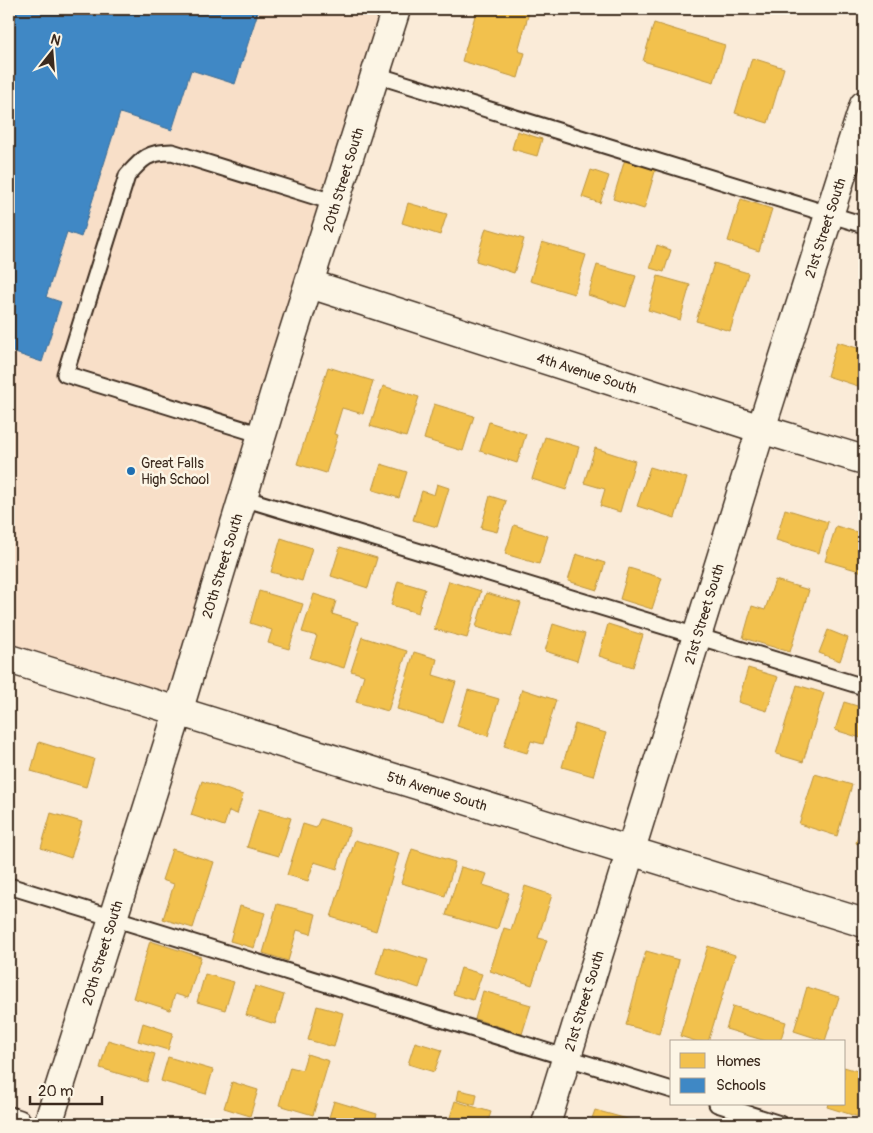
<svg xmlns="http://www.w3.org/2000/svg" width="873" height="1133" font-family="Pangolin,sans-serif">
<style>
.built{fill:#f8dfc8}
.homes{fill:#f2c14e;stroke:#bb9440}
.schools{fill:#3f88c5;stroke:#3e6c93}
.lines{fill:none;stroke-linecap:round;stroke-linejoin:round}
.lane-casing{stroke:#3b2a1e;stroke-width:19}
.street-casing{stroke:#3b2a1e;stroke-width:31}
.secondary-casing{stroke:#3b2a1e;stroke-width:31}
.lane{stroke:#fcf5e5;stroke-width:15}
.street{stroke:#fcf5e5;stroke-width:28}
.secondary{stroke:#fcf5e5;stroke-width:28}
.poi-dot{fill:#1f6fb2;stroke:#fcf5e5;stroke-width:2}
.labels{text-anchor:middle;stroke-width:5;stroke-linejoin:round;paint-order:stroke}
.street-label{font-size:14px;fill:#3b2a1e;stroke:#fcf5e5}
.poi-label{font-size:14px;fill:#3b2a1e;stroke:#fcf5e5;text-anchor:start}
</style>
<rect width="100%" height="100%" fill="#faebd8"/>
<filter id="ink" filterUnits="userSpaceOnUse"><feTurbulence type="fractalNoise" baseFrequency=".02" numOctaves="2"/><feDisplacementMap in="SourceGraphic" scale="10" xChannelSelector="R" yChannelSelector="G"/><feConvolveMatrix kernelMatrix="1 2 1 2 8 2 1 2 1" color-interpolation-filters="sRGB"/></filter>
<g filter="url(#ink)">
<polygon class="built" points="9,9 396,9 178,712 9,659"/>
<g class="homes">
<polygon points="477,9 530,9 518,51 525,53 518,78 462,61"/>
<polygon points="654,23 725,45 714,82 643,61"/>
<polygon points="752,58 784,68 768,123 735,113"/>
<polygon points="517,131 542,139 537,156 512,149"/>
<polygon points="625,159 656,168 644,209 613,199"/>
<polygon points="591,170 609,176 600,203 582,197"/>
<polygon points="741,199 772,209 759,251 728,241"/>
<polygon points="408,203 447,214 440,235 402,223"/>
<polygon points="486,228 524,239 514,273 476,261"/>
<polygon points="542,242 586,255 574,294 530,281"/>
<polygon points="657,245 671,250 664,272 650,268"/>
<polygon points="714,263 748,273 730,331 696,321"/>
<polygon points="597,265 636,276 626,307 588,295"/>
<polygon points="658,276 690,285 680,320 648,310"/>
<polygon points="837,342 864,350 864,388 827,376"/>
<polygon points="328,367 373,381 363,414 342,408 334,434 338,435 326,473 297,464"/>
<polygon points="383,386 419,397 406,437 370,426"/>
<polygon points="434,404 474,416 463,451 424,439"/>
<polygon points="489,422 526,434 517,463 480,451"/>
<polygon points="545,437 579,447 566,490 532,479"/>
<polygon points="595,448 635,461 620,512 600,506 605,489 584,483"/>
<polygon points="381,464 407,472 399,498 373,490"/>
<polygon points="650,467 687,478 675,518 637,506"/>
<polygon points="437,484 449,488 437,527 413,520 422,491 434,495"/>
<polygon points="490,496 506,501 497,532 481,528"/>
<polygon points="785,509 828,522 819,553 776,540"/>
<polygon points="514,525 548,536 539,564 505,554"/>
<polygon points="836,526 864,534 864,567 863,572 825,561"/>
<polygon points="281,538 312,548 302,581 271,572"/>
<polygon points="340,547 377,558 368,588 331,576"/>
<polygon points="576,554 605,563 597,590 568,581"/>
<polygon points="629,568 662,578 652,609 620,599"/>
<polygon points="775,580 809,590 790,652 743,638 752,606 765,610"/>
<polygon points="398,581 425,589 418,613 391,605"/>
<polygon points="449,581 481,591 467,638 434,629"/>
<polygon points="259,591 303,604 289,649 268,643 272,630 250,623"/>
<polygon points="486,593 521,603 511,637 476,627"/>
<polygon points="314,594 336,601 332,614 358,622 344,668 310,658 317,636 302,632"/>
<polygon points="553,624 585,634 577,661 545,651"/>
<polygon points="608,624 643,635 633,667 599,656"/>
<polygon points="828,630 848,638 840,661 819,653"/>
<polygon points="362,637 407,651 388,711 356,702 364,675 351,671"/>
<polygon points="414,652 437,659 433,675 456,682 443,723 397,709"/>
<polygon points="748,668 778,677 767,711 738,702"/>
<polygon points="797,685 824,693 803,762 776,754"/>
<polygon points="522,689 556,700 543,744 531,741 527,753 504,746"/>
<polygon points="468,690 499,699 488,736 457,726"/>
<polygon points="844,702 864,708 864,739 835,730"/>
<polygon points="575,724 606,733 593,776 562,767"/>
<polygon points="39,742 94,759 86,787 31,771"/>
<polygon points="815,774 852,785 837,836 799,824"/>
<polygon points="202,781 243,795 237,814 229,811 224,826 191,815"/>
<polygon points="259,809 291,818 279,856 247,847"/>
<polygon points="51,813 82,822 71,858 41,848"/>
<polygon points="864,815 864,846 856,843"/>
<polygon points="320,819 350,828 337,869 314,862 308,881 287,875 303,824 316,828"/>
<polygon points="355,840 399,853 376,931 331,917"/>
<polygon points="172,849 214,862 193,928 163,919 174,884 162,880"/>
<polygon points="412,849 455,862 445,896 401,883"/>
<polygon points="461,867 487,874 483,885 509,893 497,930 446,915"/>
<polygon points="525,886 552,895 538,938 547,940 532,985 490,971 504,928 511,930"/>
<polygon points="277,904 316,914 311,934 297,930 288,961 263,953"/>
<polygon points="240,906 265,913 254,948 230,941"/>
<polygon points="150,941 201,957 188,998 175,994 170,1010 133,998"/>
<polygon points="708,946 735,955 708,1042 698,1042 680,1036"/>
<polygon points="384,947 428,960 419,988 376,974"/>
<polygon points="646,951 679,960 659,1034 626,1025"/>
<polygon points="461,968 482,974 473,1000 453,994"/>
<polygon points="205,974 234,982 225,1010 197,1002"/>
<polygon points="255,986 284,995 275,1024 246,1015"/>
<polygon points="807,987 839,997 825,1041 794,1031"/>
<polygon points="483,991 531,1005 522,1034 475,1019"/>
<polygon points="317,1006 343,1013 334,1047 308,1040"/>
<polygon points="733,1006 786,1022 780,1042 769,1042 726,1029"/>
<polygon points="143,1023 173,1033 168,1050 138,1041"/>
<polygon points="108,1040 155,1054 147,1082 100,1068"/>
<polygon points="415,1042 442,1050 434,1072 408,1064"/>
<polygon points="307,1054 329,1061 313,1115 279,1105 290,1067 302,1070"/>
<polygon points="168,1057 213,1070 206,1094 161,1081"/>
<polygon points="844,1067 864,1073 864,1112 862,1118 827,1107 828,1104 844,1104"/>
<polygon points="232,1082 258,1090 250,1116 224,1108"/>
<polygon points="459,1090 477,1094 475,1105 457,1100"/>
<polygon points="334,1101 377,1114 374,1124 327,1124"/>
<polygon points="455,1101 491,1112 487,1124 448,1124"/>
<polygon points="595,1110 631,1120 630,1124 590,1124"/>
</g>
<polygon class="schools" points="12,9 259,9 235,84 191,70 172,130 120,113 81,237 67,232 46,297 61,302 42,362 9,351 9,19"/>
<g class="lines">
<defs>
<g id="lane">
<polyline points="376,75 864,225"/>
<path d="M262,435L65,374L127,176C142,159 147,152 172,152L336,203"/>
<polyline points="243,498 864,687"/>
<polyline points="9,886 672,1090"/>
<polyline points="717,1104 780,1124"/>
</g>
<g id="street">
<polyline points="310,284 761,429 864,460"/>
<polyline points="9,659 864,923"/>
<polyline points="9,1121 18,1124"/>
<polyline points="546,1124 761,429 864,105"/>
</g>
<polyline id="secondary" points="48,1124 178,712 283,365 396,9"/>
</defs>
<use href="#lane" class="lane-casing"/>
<use href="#street" class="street-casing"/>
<use href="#secondary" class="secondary-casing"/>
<use href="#lane" class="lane"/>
<use href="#street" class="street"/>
<use href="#secondary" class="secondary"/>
</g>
</g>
<circle class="poi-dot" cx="131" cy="471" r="5"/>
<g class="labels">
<g class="street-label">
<text transform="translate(343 180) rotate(-73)" y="5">20th Street South</text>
<text transform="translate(825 228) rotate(-72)" y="5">21st Street South</text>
<text transform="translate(587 373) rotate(18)" y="5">4th Avenue South</text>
<text transform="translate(222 566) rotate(-73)" y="5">20th Street South</text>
<text transform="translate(704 614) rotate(-73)" y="5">21st Street South</text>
<text transform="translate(437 791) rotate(17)" y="5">5th Avenue South</text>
<text transform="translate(102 953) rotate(-73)" y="5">20th Street South</text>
<text transform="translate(584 1001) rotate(-73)" y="5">21st Street South</text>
</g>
<g class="poi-label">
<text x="141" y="468">Great Falls<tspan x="141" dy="16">High School</tspan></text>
</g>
</g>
<rect width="873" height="1133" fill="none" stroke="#fcf5e5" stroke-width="30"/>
<rect x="15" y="15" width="843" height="1103" fill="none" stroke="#3b2a1e" stroke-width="2" filter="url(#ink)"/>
<rect x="670" y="1040" width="175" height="65" fill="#fcf5e5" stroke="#afa495"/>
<rect x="680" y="1053" width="25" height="15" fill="#f2c14e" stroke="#afa495"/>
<text x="716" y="1066" font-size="15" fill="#3b2a1e">Homes</text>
<rect x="680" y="1078" width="25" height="15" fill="#3f88c5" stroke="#afa495"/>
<text x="716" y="1090" font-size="15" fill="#3b2a1e">Schools</text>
<g transform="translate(52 52) rotate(17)" stroke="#fcf5e5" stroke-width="4" paint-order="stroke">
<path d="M0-4L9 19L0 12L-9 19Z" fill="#3b2a1e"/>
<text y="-8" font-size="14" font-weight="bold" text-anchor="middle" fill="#3b2a1e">N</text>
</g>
<path d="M30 1096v8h72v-8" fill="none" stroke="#3b2a1e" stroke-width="2.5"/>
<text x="38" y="1096" font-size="15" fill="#3b2a1e" stroke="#fcf5e5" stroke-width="4" paint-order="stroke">20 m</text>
</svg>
